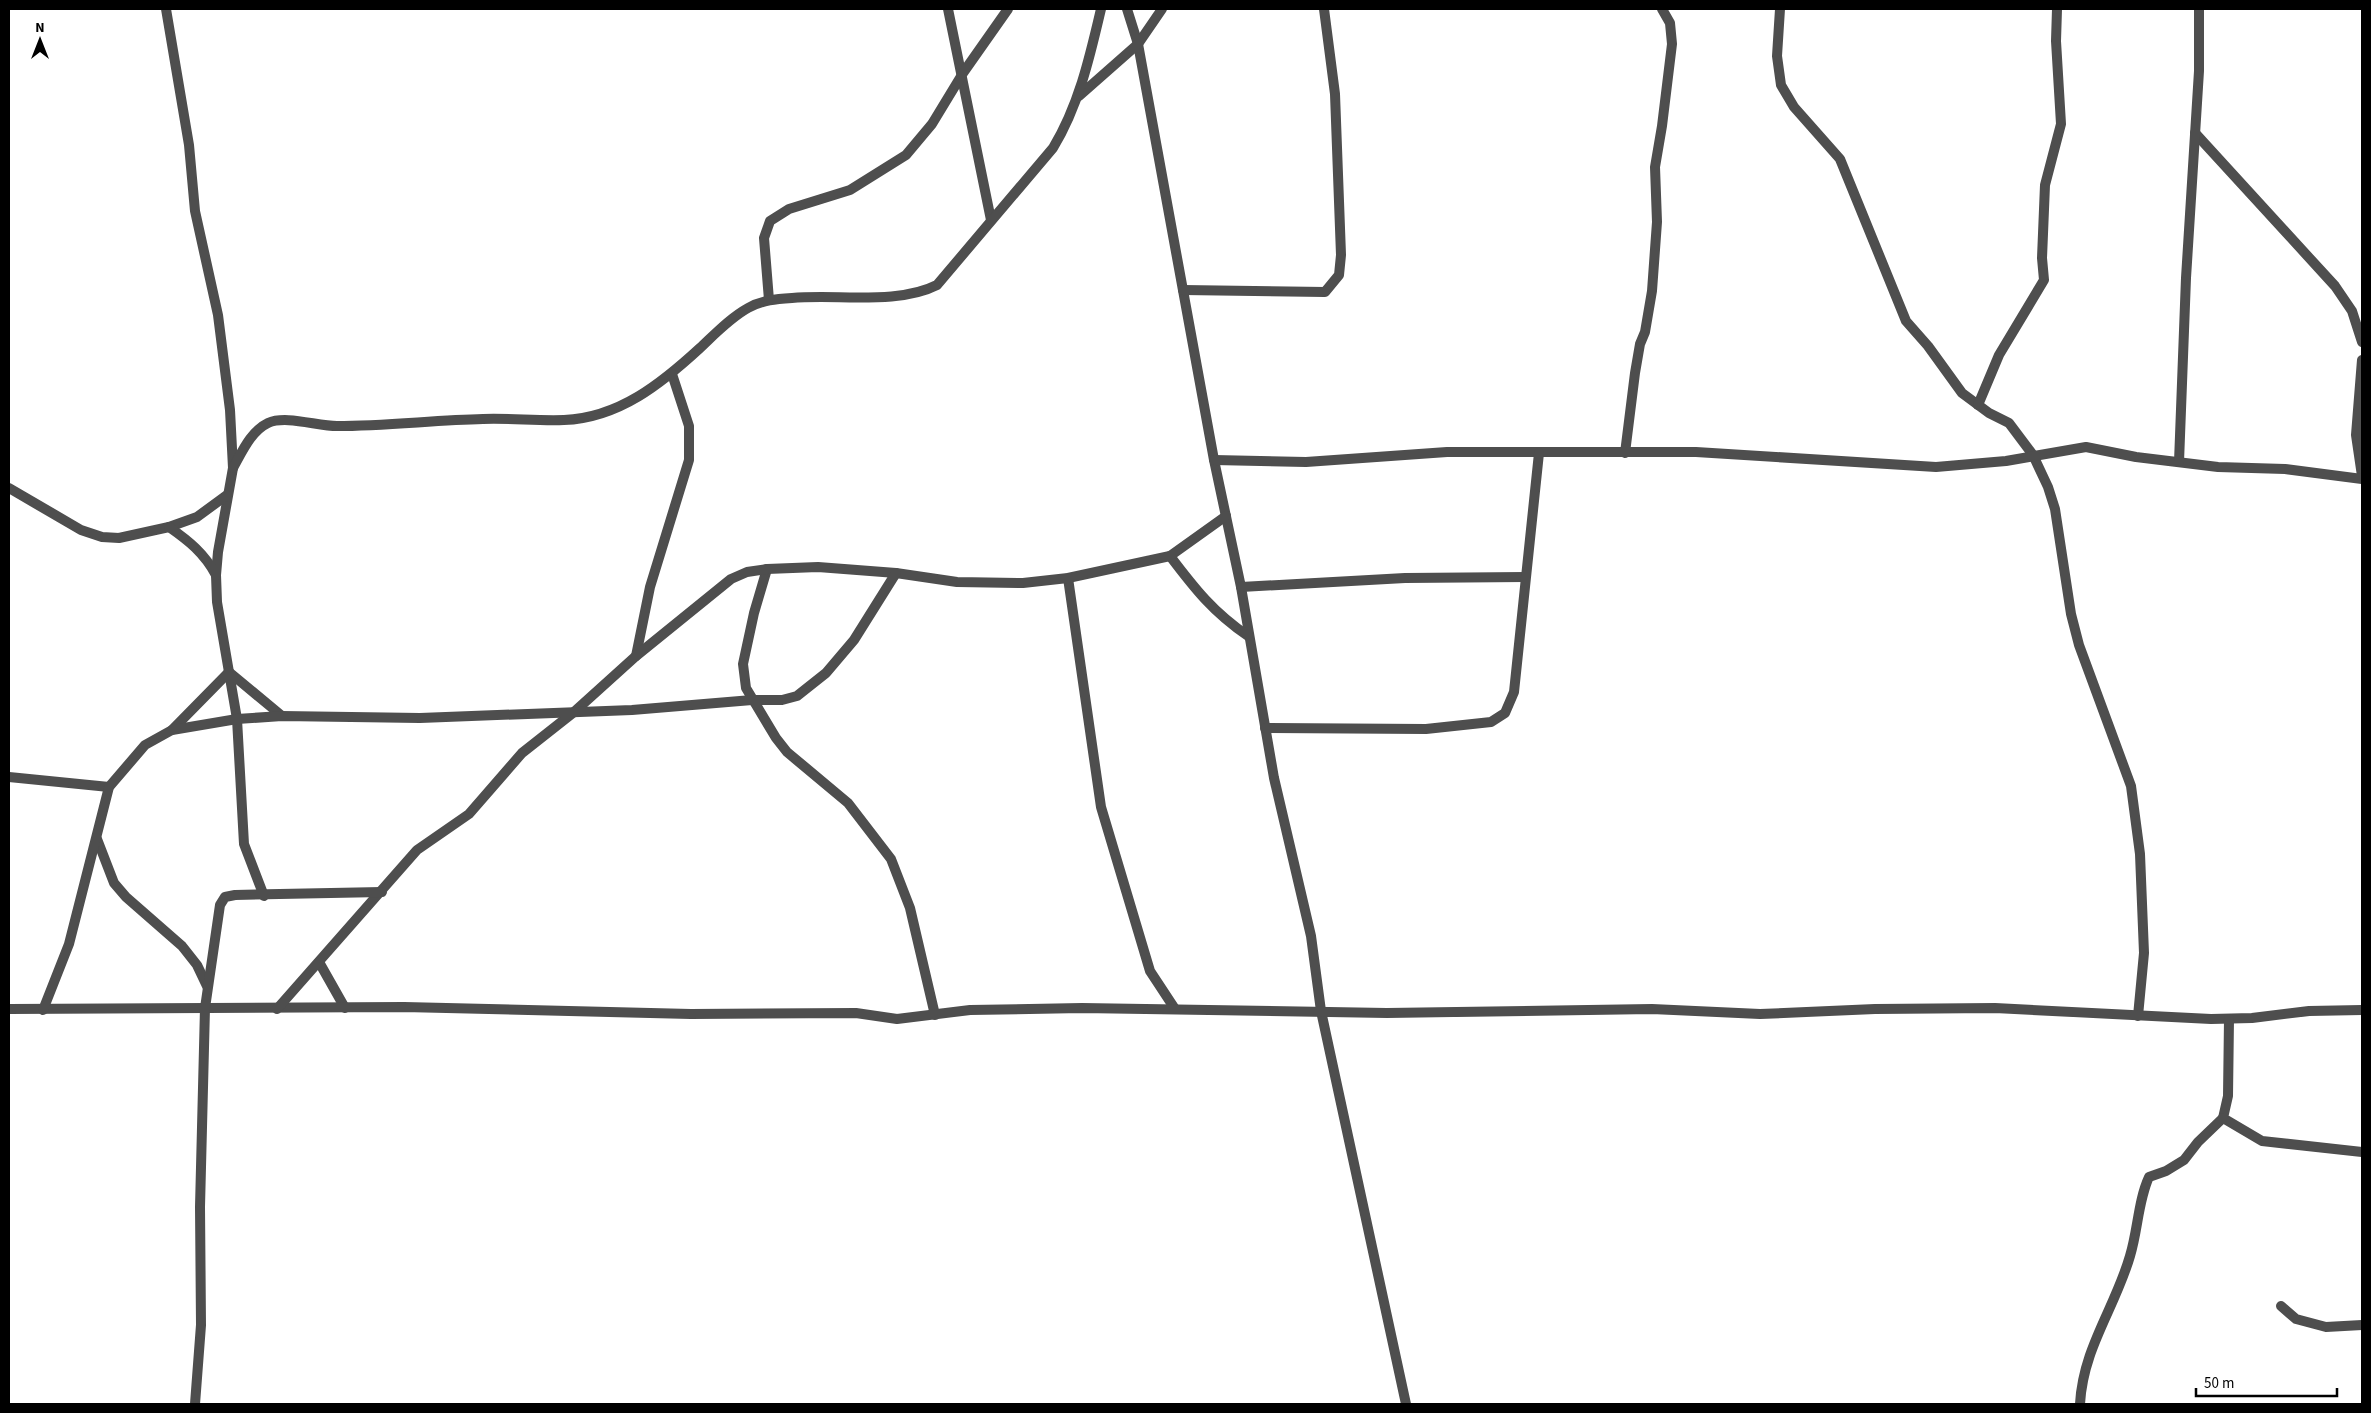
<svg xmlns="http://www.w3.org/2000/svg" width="2371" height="1413" font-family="'Source Sans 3',sans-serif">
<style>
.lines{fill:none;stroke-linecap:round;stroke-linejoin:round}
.street{stroke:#4e4e4e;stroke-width:10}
</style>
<rect width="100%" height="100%" fill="#fff"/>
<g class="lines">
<g class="street">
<polyline points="166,9 189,145 195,211 218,315 230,410 233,468 218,552 216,575 217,602 237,719 244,844 264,896"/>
<polyline points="948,9 991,220"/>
<polyline points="1127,9 1138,44 1214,460 1241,587 1274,778 1311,936 1321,1011 1406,1404"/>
<polyline points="1780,9 1777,56 1781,85 1794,107 1840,159 1906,321 1928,346 1962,393 1989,413 2009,423 2033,455 2048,487 2055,509 2071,614 2079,645 2131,786 2140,854 2144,953 2138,1016"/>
<polyline points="1079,96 1138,44 1162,9"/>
<polyline points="2195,133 2335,286 2352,311 2362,342"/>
<polyline points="1183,290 1325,292 1339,275 1341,255 1335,94 1324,9"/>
<polyline points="769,300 764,238 770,221 789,209 850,190 906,155 932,124 963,73 1008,9"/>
<polyline points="2362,360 2356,435 2362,476"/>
<polyline points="1978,405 1999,355 2044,280 2042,258 2045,185 2061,124 2056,41 2057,9"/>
<polyline points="1625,453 1635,373 1640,344 1645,332 1652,291 1657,222 1655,167 1662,126 1672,44 1670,23 1662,9"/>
<polyline points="1214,460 1306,462 1447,452 1696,452 1936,467 2006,461 2086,447 2136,457 2218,467 2285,469 2362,479"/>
<polyline points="2179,462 2186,278 2199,71 2199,9"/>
<path d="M233,468C242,452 251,431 268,423C286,415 317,426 337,426C386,426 435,420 483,419C510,418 537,421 564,420C619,418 662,383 700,348C715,334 730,318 748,308C762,300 777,299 792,298C837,294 898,305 937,285L1053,148C1079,105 1090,56 1101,9"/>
<polyline points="9,488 81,530 102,537 119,538 169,527 197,517 227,495"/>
<path d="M169,527C189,541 204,553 216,575"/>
<path d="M1170,556C1195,589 1213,612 1248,636"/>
<polyline points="767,569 754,613 743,664 746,688 776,738 787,752 848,803 891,859 910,908 935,1015"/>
<polyline points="1068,578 1101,807 1150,971 1175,1009"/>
<polyline points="1241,587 1405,578 1525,577"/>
<polyline points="636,656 650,587 689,460 689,426 672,374"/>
<polyline points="1265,728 1426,729 1491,722 1505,713 1514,692 1539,453"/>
<polyline points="172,730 229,672 282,716"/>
<polyline points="9,777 109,787"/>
<polyline points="97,839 114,883 126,897 182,946 197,965 207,986"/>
<polyline points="319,962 345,1008"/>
<polyline points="9,1009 404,1007 691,1014 856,1013 897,1019 970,1010 1082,1008 1387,1013 1652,1009 1760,1014 1875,1009 1995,1008 2211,1019 2252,1018 2309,1011 2362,1010"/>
<polyline points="277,1009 417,850 469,814 522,753 574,712 636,656 731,579 747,572 767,569 818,567 896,573 957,582 1023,583 1068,578 1170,556 1226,516"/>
<polyline points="43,1010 69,944 109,787 145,745 172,730 237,719 282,716 420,718 632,710 752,700 782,700 797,696 826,673 854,640 896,573"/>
<polyline points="2229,1019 2228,1096 2223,1118 2262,1141 2362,1152"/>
<polyline points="2281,1306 2296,1319 2326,1327 2362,1325"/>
<polyline points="195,1404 201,1325 200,1207 205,1008 220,905 225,897 235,895 382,892"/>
<path d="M2080,1404C2083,1348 2115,1308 2130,1256C2138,1230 2138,1201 2149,1177L2166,1171L2184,1160L2198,1142L2223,1118"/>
</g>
</g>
<rect width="2371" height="1413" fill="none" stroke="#000000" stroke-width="20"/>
<g transform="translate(40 40)" stroke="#ffffff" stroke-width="4" paint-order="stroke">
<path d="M0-4L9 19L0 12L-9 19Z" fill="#000000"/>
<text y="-8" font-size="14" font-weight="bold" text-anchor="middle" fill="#000000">N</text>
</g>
<path d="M2196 1388v8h141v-8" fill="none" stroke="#000000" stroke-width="2.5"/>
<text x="2204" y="1388" font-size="15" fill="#000000" stroke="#ffffff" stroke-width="4" paint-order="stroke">50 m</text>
</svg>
